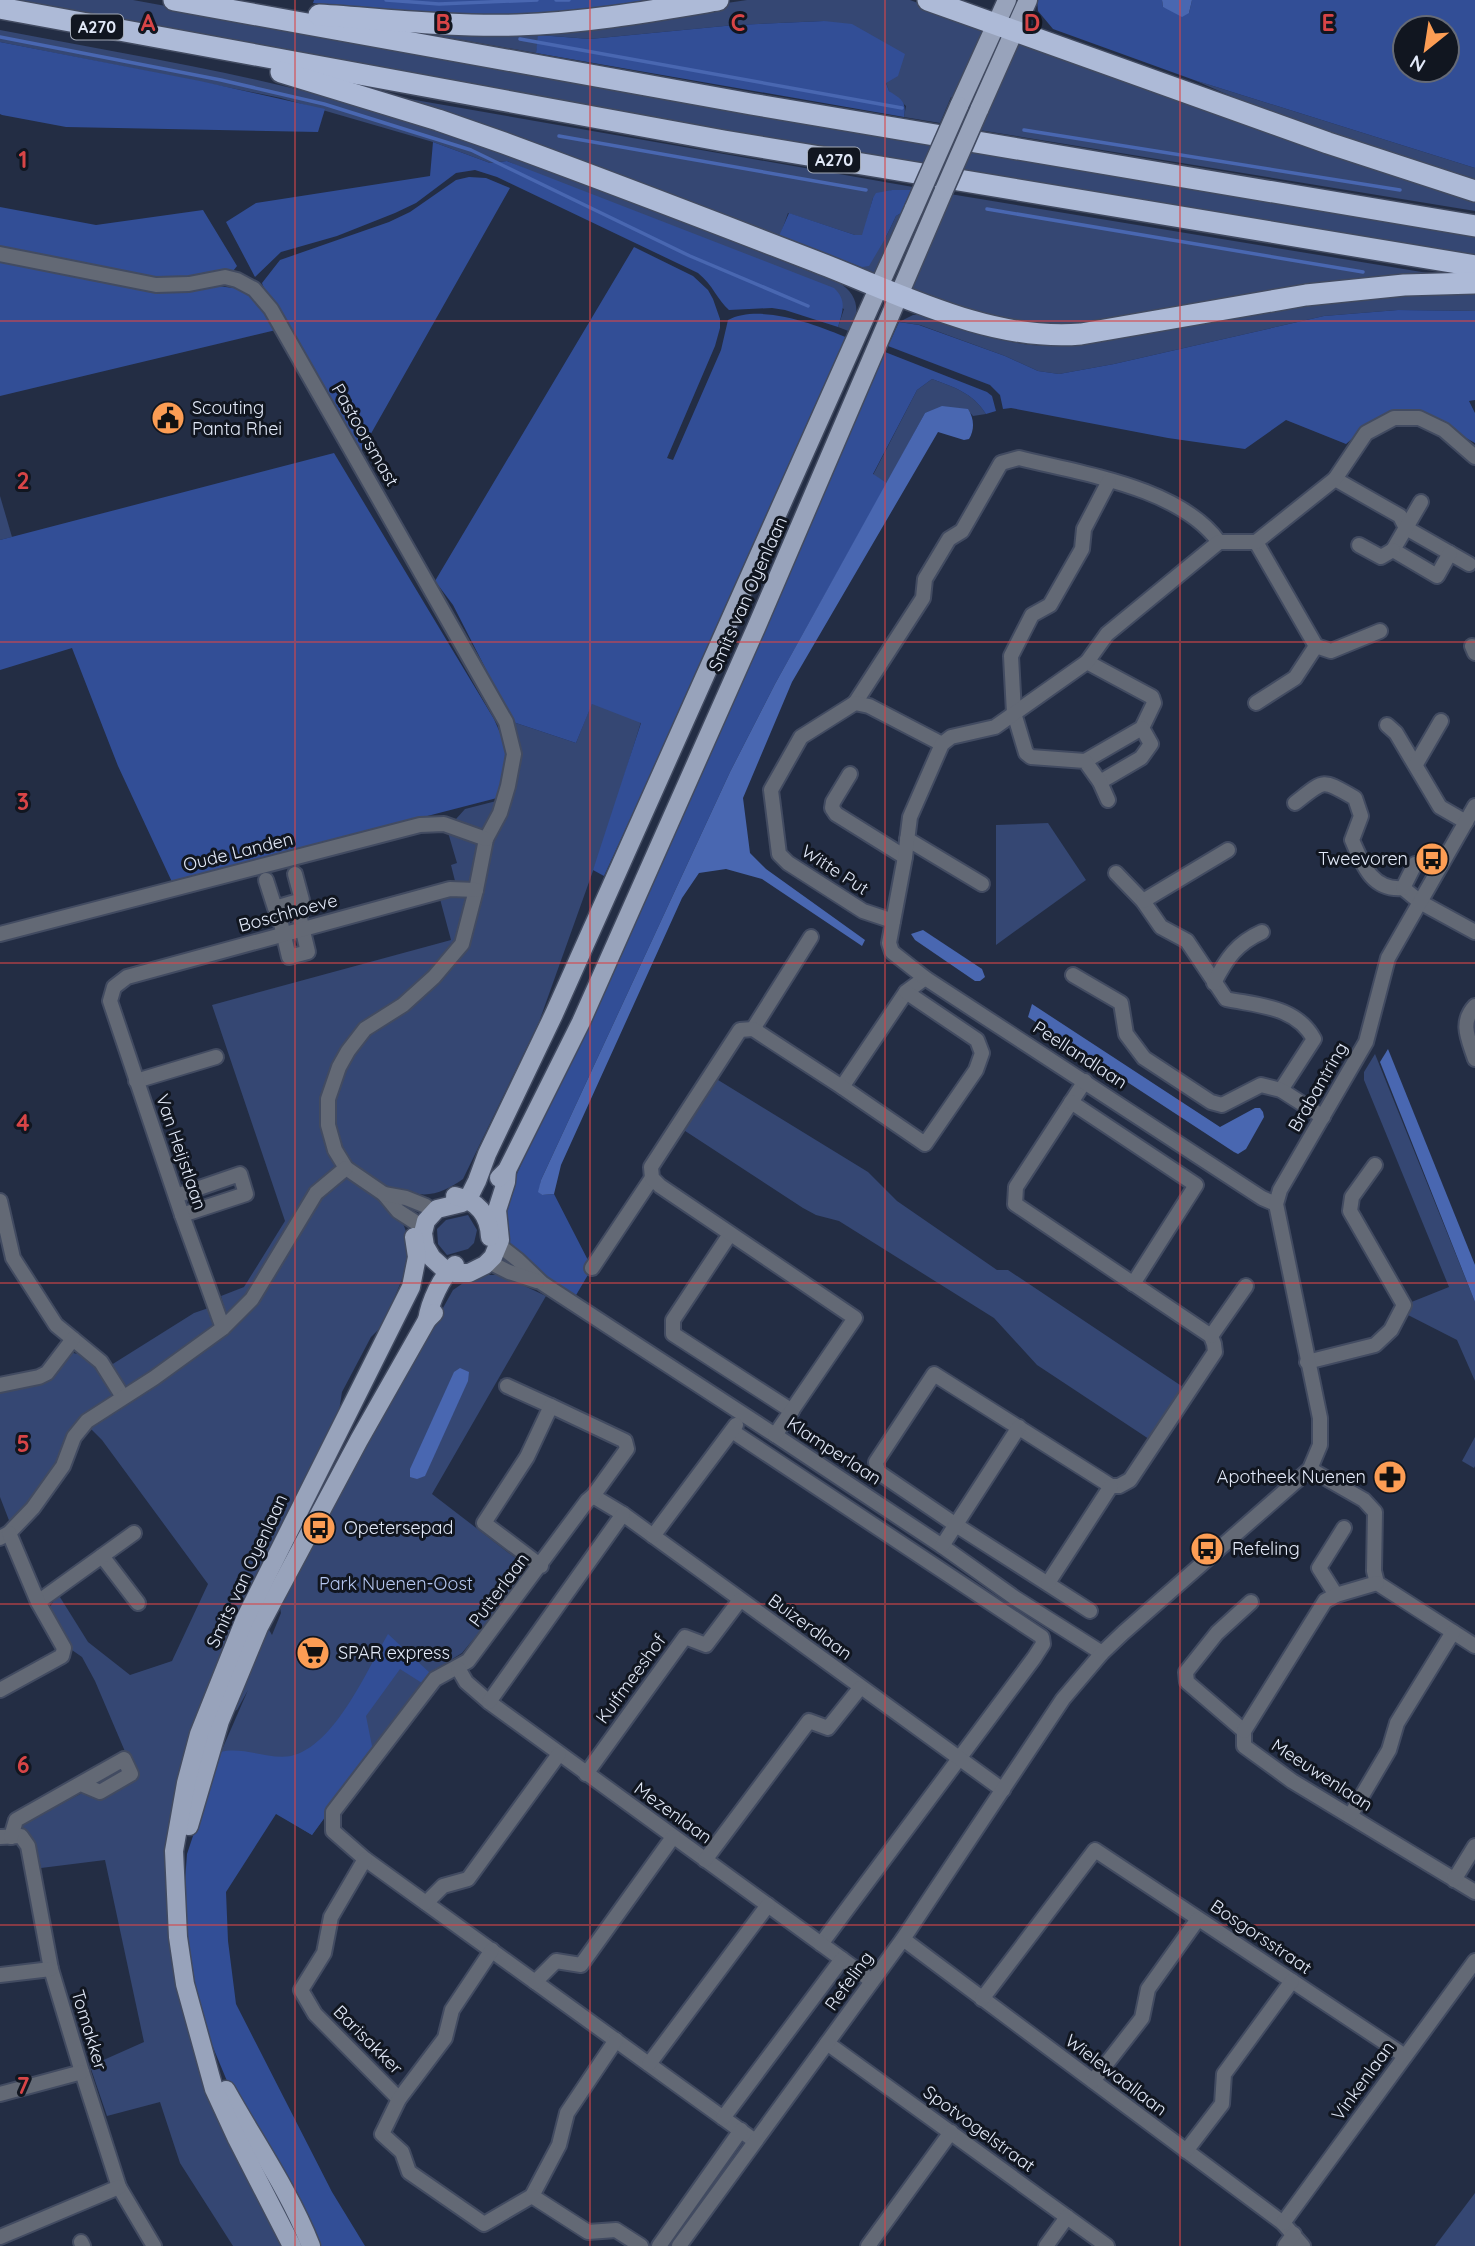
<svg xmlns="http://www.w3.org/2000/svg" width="1475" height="2246" font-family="Quicksand,sans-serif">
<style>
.green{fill:#354773}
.forest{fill:#324e96;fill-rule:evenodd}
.water{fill:#4967b1}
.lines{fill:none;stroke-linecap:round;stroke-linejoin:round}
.stream{stroke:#4967b1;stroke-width:3.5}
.minor-casing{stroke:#424b61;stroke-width:18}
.major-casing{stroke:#424b61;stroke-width:21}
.highway-casing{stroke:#424b61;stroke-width:24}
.minor{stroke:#636975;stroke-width:14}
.major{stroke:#98a3bb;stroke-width:18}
.highway{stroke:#adbad7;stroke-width:21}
.major-bridge-casing{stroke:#424b61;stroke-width:21;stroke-linecap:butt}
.major-bridge{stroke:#98a3bb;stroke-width:18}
.grid{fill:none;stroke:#d84547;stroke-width:2;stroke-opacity:0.55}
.labels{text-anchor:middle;stroke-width:6;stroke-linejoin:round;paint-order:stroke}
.shield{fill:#111620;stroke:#a3aab7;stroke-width:2}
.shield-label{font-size:16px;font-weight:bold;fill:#e2e9f8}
.poi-label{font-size:18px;fill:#e2e9f8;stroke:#111620;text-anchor:start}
.street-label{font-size:18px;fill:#e2e9f8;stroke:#111620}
.park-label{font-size:18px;fill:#b5c7f0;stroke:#111620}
.grid-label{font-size:23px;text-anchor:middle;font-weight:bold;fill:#d84547;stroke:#111620;stroke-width:6;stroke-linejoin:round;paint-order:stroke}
</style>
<rect width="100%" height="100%" fill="#232d44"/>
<g class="green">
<polygon points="0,0 133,0 649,94 1475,232 1475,258 1020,185"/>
<polygon points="747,0 910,0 973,24 984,32 955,98 951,97 940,123 904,117 906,106 889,91 886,83 824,21 735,25 590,39 539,35 536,53 395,28 600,22"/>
<path d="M0,30C119,53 240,72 357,105C522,151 679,223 838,282C859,295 860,311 851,332L838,327L844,309L507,161L490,163L433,142L281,98L0,42Z"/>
<polygon points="1016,40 1475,200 1475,211 979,130"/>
<polygon points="1194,80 1475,168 1475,183 1281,118"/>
<polygon points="352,89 913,187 911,190 892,190 873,198 863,235 855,235 788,213 780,236 885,239 896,216 901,213 902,216 877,275"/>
<polygon points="950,194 1452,277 1095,326 1014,326 909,290"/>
<path d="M1428,293L1475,294V311L1398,310L1324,316L1114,364L1059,374L1038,371L1005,356L920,325L899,322L913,315H925C959,326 994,341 1031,345C1053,347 1075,345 1097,342L1312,303Z"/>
<path d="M932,379C954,387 973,393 986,414L973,416L967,409L925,413L887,483L873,475L917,390Z"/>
<polygon points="0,496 12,537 0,540"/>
<path d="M592,703L641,722L608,829L539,1022L463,1179C449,1189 431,1198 414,1193L400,1218C408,1231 411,1250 408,1265L383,1325L371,1337L342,1392L339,1411L170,1852L168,1911L172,1965L190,2034L287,2246H233L180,2163L160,2102L107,2116L90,2066L144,2042L105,1860L41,1868L35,1844L22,1832L21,1825L84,1792L135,1775L95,1681L82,1657L69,1648L50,1607L58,1594L88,1642L130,1675L172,1661L208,1584L102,1440L81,1419L51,1473L10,1523L0,1497V1390L63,1362L73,1353L84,1355L100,1372L194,1313L223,1303L221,1296L244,1287L285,1221L212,1005L451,940L440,899L458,893L451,865L457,863L447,829L465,809L512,797C521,764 522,756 513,722L576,743Z"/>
<polygon points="1048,823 1086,880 996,945 996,825"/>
<polygon points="1375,1054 1475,1302 1475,1381 1457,1340 1408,1315 1404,1305 1449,1287 1364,1080 1364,1072"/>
<polygon points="710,1075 868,1172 897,1201 997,1270 1008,1270 1189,1391 1155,1443 1037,1365 994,1318 839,1221 816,1215 803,1208 676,1125"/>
<polygon points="468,1215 477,1230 474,1243 468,1249 447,1255 438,1244 437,1229 446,1220"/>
<polygon points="488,1275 501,1275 546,1296 432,1494 531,1570 462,1653 430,1673 312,1835 213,1775 221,1752 248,1690 237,1710 229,1712 268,1628 272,1635 281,1613 279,1601 453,1290 469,1279"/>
<polygon points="1475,1437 1475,1466 1474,1468 1462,1461"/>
<polygon points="1475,2193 1475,2246 1435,2246"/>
</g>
<g class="forest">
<path d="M314,0H646C610,6 575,11 539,14C464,20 386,13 313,3Z"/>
<path d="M1037,0H1162L1163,7L1189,13L1192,0H1475V168L1194,80L1053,29L1038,11ZM1405,28H1447V70H1405Z"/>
<path d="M824,21L852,24L905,54L898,76L886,83L889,91C901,99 907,101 904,117L536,53L538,35L590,39L735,25Z"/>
<polygon points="0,42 200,81 325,109 318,132 66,127 2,115 0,114"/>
<path d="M433,142L490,163L507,161L834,288C847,300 843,311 838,327L785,310L772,308L729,310C718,301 713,285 698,273L497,177L475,170L456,173L416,203L395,213L337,236L281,252L255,277L226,222L256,203L430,176Z"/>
<path d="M469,177L486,178L510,188L360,453C336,410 313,366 288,324C282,314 264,291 262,283L280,260L389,222L410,212L456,180Z"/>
<polygon points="892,190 911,190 901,213 896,216 885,239 869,266 862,267 779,236 789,213 855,235 862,235 873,198 876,193"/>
<polygon points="0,207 96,225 203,210 237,266 233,271 196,278 164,280 0,249"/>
<path d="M634,247L693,276L708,290L713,299L720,319V328L715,346L667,458L673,460L721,350L728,320C761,303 817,325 848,338L775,504L604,876L593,870L641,723L592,704L576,743L513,722L453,605L435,581Z"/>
<polygon points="0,261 148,289 182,292 218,286 241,289 248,292 265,311 276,330 0,396"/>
<polygon points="1398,310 1475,311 1475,400 1469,401 1475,413 1475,443 1419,412 1369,424 1346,444 1286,420 1245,449 1168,438 1011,408 1003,409 1000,395 990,385 888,346 899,322 919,325 1005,356 1038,371 1059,374 1114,364 1324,316"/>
<path d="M885,352L987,392L992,396L996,411L986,414C973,393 954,387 932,379L917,390L873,474L887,483L775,684L730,772L541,1180L539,1192L542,1195L554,1194L592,1268L572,1302L510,1247L504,1220V1202L586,1023Z"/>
<polygon points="334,453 494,719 508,751 497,798 172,882 118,766 72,648 0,670 0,540"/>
<path d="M388,1634L430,1673L422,1683L400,1669L366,1716L373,1751L312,1835L276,1814L226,1892L228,1941L236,2004L332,2192L365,2246H320L227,2081L205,2028L189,1961L183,1908L187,1854L221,1752C243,1746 268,1760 291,1756C335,1746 367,1670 388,1634Z"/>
</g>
<g class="water">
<polygon points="1162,0 1192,0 1189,13 1182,17 1163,7"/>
<path d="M942,406L968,409C974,418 975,429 969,439L964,440L938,432L792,682L743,798L750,853L766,869L865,940L862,946L762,879L726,869L699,873L682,898L561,1165L554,1194L542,1195L538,1192L541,1180L730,772L775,684L925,413Z"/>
<polygon points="923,930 982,969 985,977 980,981 975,981 915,940 911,934"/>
<polygon points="1032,1004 1220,1127 1255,1108 1260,1108 1263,1112 1264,1117 1246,1149 1238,1154 1234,1152 1028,1017"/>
<polygon points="1388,1049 1475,1265 1475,1302 1380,1062"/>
<polygon points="460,1368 469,1372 468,1381 425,1476 417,1479 410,1477 410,1469 454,1372"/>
</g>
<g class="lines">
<g class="stream">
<polyline points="386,0 439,4 537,0"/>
<polyline points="556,0 569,0"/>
<polyline points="0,37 221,80 324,104 471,150 690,256 808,306"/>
<polyline points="520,39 902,108"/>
<polyline points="1024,130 1400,190"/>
<polyline points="559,136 866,190"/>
<polyline points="987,209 1363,272"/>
</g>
<defs>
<g id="minor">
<polyline points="0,254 156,285 189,284 225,277 237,280 254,289 271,309 506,722 514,754 508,786 500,813 486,839 476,890 462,944 434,977 403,1005 365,1029 348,1051 339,1067 328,1099 328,1125 335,1150 346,1168 384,1194 398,1211 415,1222"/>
<polyline points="1335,479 1400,516 1406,528 1469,564"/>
<polyline points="1421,502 1393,550 1437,576 1450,553"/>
<polyline points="1256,542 1316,646 1331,651 1380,631"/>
<polyline points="1359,545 1381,557 1393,550"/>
<polyline points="1472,646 1475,653"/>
<path d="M855,703L923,598L925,579L949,539L962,531L1001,463L1019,458C1082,474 1179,487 1219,542"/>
<polyline points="1256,703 1295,678 1316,646"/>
<polyline points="1387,725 1396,733 1440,807 1466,822"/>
<polyline points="1085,761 1142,728 1154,703 1152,697 1087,662"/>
<polyline points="1416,764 1441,721"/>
<polyline points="850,774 833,802 832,808 836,814 905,857"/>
<polyline points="1100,782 1141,758 1151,744 1142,728"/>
<polyline points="1108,800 1100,782 1085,761 1031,757 1026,753 1014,713 1011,656 1032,615 1050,605 1082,549 1084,529 1109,481"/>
<path d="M1295,803C1326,779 1321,779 1355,798L1361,816L1352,840C1363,865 1372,891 1403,888L1420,902L1475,932"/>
<polyline points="907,839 982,884"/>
<path d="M1116,873L1143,901L1161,927L1187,941L1226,999C1259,1006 1296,1006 1314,1039L1281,1090"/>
<polyline points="266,880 275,908 302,900 295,874"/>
<polyline points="1403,888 1415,864"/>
<polyline points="1143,901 1228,850"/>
<polyline points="277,907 289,957 308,952 296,902"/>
<polyline points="893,921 863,911 788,863 779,854 771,790 801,737 855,703 869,706 942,744"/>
<polyline points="0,934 420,825 444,824 486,839"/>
<polyline points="1073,975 1121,1003 1126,1034 1144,1058 1211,1102 1222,1105 1261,1085 1281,1090 1323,1117"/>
<path d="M1214,983C1226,959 1237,943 1262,932"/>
<path d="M1475,1006C1459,1023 1469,1040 1475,1059"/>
<polyline points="753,1029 811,937"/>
<polyline points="136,1081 216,1057"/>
<polyline points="1085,1081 1016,1187 1015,1204 1211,1336 1214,1344 1215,1352 1130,1480 1119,1486 1111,1486 934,1374 876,1462 878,1472 956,1525 1090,1611"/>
<polyline points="842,1087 906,992 925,978"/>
<polyline points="1071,1102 1196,1185 1133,1284"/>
<polyline points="384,1194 406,1198 426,1206"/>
<polyline points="176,1196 240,1174 246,1194 182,1215"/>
<polyline points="0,1201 13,1258 56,1325 101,1362 123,1397"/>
<polyline points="1276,1204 1262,1198 925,978 892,952 889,943 905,857 910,817 942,744 951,737 995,727 1087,662 1107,634 1219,542 1256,542 1335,479 1366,433 1394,418 1419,418 1444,430 1475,457"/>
<polyline points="730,1234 673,1320 673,1334 792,1411"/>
<polyline points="499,1245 518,1260 542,1283 775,1435 942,1546 1015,1598 1102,1653"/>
<polyline points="489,1262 509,1272 537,1281"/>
<polyline points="592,1268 652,1178"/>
<polyline points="223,1328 182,1215 110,1001 114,987 127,977 450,889 476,890"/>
<polyline points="1211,1336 1246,1286"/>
<polyline points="1307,1362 1375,1345 1391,1330 1404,1305 1350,1211 1352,1197 1375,1165"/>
<polyline points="0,1385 39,1377 47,1373 73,1339"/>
<polyline points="507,1386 551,1406"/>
<polyline points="732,1431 1042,1637 1043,1644 1034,1658 821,1944"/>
<polyline points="775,1435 855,1318 660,1186 652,1178 651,1167 740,1030 753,1029 842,1087 925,1144 976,1070 982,1053 977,1040 906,992"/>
<polyline points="1310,1469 1364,1500 1375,1512 1374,1571 1377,1583 1475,1646"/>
<polyline points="593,1496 623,1514 1003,1790"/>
<polyline points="653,1536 736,1425"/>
<polyline points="0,1538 9,1533 33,1508 63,1466 74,1437 87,1421 154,1378 223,1328 252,1299 316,1193 346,1168"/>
<polyline points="942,1546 1019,1427"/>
<polyline points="102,1556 138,1603"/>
<polyline points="541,1566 484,1523 527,1457 551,1406 625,1441 627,1449 593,1496 587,1501 468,1661 435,1679 333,1812 333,1831 365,1859 755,2141"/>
<polyline points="1048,1583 1111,1486"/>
<polyline points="1336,1595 1319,1568 1344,1528"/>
<polyline points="38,1602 134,1533"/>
<polyline points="1251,1602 1217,1633 1186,1672 1187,1682 1244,1731 1244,1746 1292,1781 1475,1892"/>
<polyline points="458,1668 466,1682 489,1702 872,1981"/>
<polyline points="0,1690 62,1656 64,1648 38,1602 9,1533"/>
<polyline points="489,1702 623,1514"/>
<polyline points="1244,1731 1325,1601 1336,1595 1377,1583"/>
<polyline points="586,1774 685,1637 706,1645 740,1600"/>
<polyline points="1350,1816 1389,1750 1397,1723 1453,1632"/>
<polyline points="0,1837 21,1836 28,1846 51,1969 82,2072 119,2187 154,2246"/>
<polyline points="11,1837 16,1820 124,1759 131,1774 100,1792 81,1784"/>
<polyline points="365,1859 331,1917 324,1953 301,1990 315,2014 399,2099"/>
<polyline points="705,1860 809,1721 828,1728 860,1688"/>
<polyline points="1454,1880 1475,1846"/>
<polyline points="426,1903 443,1886 468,1879 559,1754"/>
<polyline points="903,1939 1283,2223 1303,2246"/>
<polyline points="492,1950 452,2010 445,2038 399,2099 382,2134 402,2152 409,2172 484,2224 532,2196 559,2145 567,2113 616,2040"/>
<polyline points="0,1975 51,1969"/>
<polyline points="535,1982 556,1961 581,1965 673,1837"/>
<polyline points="982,1999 1095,1850 1405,2056"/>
<polyline points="827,2043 1107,2246"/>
<polyline points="649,2064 768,1905"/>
<polyline points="1093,2081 1142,2018 1148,1989 1198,1919"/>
<polyline points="0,2094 82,2072"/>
<polyline points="723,2118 842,1959"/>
<polyline points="1186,2151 1222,2104 1224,2074 1292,1981"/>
<polyline points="532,2196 588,2232 616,2230 641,2246"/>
<polyline points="1283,2223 1475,1961"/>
<polyline points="0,2237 119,2187"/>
<polyline points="81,2242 83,2246"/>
<polyline points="659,2246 741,2130"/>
<polyline points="679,2246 903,1939 1063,1699 1102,1653 1123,1633 1310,1469 1320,1445 1320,1418 1276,1204 1280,1190 1366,1042 1388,958 1475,806"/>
<polyline points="868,2246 951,2132"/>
<polyline points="1046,2246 1067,2217"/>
<polyline points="1285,2246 1294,2234"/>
</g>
<g id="major">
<polyline points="959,106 1007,0"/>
<polyline points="979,110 1028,0"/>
<polyline points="507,1170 506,1182 497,1210 500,1240 493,1257 485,1265 469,1273 454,1273 444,1269 432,1258 425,1246 423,1233 426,1221 437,1209 462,1203 470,1195 477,1181 487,1154 554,1014 914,208"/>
<polyline points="499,1178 507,1170 581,1022 756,628 944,190"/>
<path d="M455,1196C478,1201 489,1215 490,1237"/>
<path d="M427,1320C430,1302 441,1277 455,1265"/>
<polyline points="189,1826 220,1721 259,1627 359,1440 427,1320 434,1313"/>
<path d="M226,2090C255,2142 289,2190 311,2246"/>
<polyline points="292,2246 237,2139 214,2089 185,1984 178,1937 174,1851 186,1783 199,1734 245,1619 411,1287 417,1257 414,1237"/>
</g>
<g id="highway">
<polyline points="174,0 751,104 1475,226"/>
<polyline points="928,0 1328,143 1475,191"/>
<polyline points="0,8 724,141 1475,266"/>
<path d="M319,15C385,19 450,27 517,25C584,23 652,11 718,0"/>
<path d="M281,72L438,120L504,143C607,181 709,220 812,260C896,292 989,342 1081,334L1306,295L1404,285L1475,283"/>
</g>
</defs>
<use href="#minor" class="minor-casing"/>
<use href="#major" class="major-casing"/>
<use href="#highway" class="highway-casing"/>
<use href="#minor" class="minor"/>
<use href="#major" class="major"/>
<use href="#highway" class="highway"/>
<defs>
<g id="major-bridge">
<polyline points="944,190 979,110"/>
<polyline points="914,208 959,106"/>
</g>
</defs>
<use href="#major-bridge" class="major-bridge-casing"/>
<use href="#major-bridge" class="major-bridge"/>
</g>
<path class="grid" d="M295,0V2246M590,0V2246M885,0V2246M1180,0V2246M0,321H1475M0,642H1475M0,963H1475M0,1283H1475M0,1604H1475M0,1925H1475"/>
<defs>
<symbol id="civic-disc" viewBox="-11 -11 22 22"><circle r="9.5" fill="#fc9d54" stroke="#111620"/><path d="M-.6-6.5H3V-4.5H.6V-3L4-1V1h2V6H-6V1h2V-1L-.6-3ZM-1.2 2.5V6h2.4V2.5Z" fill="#111"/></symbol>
<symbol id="bus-disc" viewBox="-11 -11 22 22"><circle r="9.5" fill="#fc9d54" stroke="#111620"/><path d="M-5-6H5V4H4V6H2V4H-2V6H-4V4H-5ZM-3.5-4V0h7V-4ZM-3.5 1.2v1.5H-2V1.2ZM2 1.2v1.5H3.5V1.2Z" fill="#111"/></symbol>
<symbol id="pharmacy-disc" viewBox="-11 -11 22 22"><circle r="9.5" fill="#fc9d54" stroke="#111620"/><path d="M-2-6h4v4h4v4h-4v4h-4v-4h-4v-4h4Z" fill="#111"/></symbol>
<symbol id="supermarket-disc" viewBox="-11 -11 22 22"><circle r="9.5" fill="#fc9d54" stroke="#111620"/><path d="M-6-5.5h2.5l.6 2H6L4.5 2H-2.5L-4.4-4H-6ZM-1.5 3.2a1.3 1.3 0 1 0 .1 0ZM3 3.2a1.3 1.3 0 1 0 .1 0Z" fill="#111"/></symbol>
</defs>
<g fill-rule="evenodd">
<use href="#civic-disc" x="149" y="399" width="38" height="38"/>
<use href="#bus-disc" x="1413" y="840" width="38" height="38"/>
<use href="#pharmacy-disc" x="1371" y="1458" width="38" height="38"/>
<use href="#bus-disc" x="300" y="1509" width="38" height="38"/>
<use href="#bus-disc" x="1188" y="1530" width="38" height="38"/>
<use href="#supermarket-disc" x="294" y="1634" width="38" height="38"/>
</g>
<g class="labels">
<g class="shield">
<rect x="71" y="14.5" width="52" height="25" rx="5"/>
<rect x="808" y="147.5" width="52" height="25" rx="5"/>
</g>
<g class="shield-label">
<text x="97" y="33">A270</text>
<text x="834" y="166">A270</text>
</g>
<g class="poi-label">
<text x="192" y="414">Scouting<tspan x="192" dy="21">Panta Rhei</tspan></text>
<text x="1408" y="865" text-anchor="end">Tweevoren</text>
<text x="1366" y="1483" text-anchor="end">Apotheek Nuenen</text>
<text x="344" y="1534">Opetersepad</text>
<text x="1232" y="1555">Refeling</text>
<text x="338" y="1659">SPAR express</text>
</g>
<g class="street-label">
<text transform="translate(365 435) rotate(60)" y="6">Pastoorsmast</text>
<text transform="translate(748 594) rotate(-66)" y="6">Smits van Oyenlaan</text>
<text transform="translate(238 852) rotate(-14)" y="6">Oude Landen</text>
<text transform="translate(835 870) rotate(33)" y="6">Witte Put</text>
<text transform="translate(288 913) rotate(-15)" y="6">Boschhoeve</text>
<text transform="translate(1080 1055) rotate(33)" y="6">Peellandlaan</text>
<text transform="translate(1318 1087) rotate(-60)" y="6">Brabantring</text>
<text transform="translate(181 1152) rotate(71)" y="6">Van Heijstlaan</text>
<text transform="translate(834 1451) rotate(33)" y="6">Klamperlaan</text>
<text transform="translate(247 1571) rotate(-65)" y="6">Smits van Oyenlaan</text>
<text transform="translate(499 1590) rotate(-53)" y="6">Putterlaan</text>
<text transform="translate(810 1627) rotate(36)" y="6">Buizerdlaan</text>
<text transform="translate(631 1679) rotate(-54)" y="6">Kuifmeeshof</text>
<text transform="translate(1322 1775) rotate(33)" y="6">Meeuwenlaan</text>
<text transform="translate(673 1813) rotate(36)" y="6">Mezenlaan</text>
<text transform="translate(1261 1937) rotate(34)" y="6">Bosgorsstraat</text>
<text transform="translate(849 1981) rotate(-54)" y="6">Refeling</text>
<text transform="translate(89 2030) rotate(73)" y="6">Tomakker</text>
<text transform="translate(368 2040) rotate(45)" y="6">Barisakker</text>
<text transform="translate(1116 2075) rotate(37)" y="6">Wielewaallaan</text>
<text transform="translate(1363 2081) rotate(-54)" y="6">Vinkenlaan</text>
<text transform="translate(979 2129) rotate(36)" y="6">Spotvogelstraat</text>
</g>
<g class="park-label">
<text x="396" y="1590">Park Nuenen-Oost</text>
</g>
</g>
<g class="grid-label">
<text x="148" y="31">A</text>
<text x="443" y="31">B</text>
<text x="738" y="31">C</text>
<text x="1032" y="31">D</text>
<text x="1328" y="31">E</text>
<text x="23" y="168">1</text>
<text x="23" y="489">2</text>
<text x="23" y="810">3</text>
<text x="23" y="1131">4</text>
<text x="23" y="1452">5</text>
<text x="23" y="1773">6</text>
<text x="23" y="2094">7</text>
</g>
<g transform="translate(1426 49) rotate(210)"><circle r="33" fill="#111620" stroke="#656a76" stroke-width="2"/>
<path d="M0-5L12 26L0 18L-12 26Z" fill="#fc9d54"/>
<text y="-10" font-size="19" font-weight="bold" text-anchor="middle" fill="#e2e9f8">N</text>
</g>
</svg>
